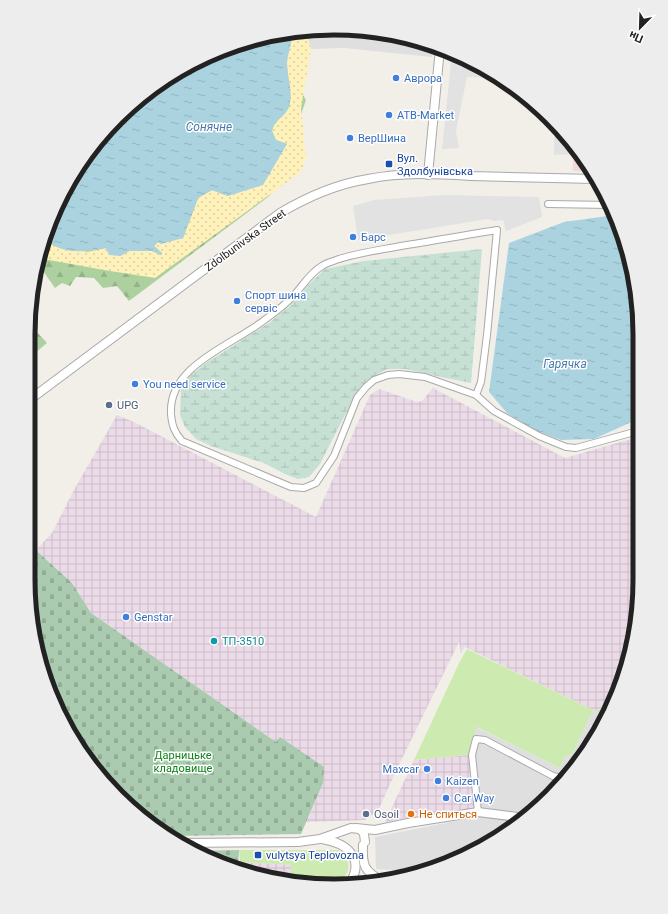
<svg xmlns="http://www.w3.org/2000/svg" width="668" height="914" font-family="Roboto,sans-serif">
<style>
.residential{fill:#e0dfdf}
.commercial{fill:#f2dad9}
.industrial{fill:url(#industrial-grid)}
.grass{fill:#cdebb0}
.forest{fill:url(#forest-firs)}
.wetland{fill:url(#wetland-marsh)}
.sand{fill:url(#sand-dots)}
.cemetery{fill:url(#cemetery-stones)}
.parking{fill:#e2e2e2}
.water{fill:url(#water-ripples)}
.lines{fill:none;stroke-linecap:round;stroke-linejoin:round}
.minor-casing{stroke:#a9a9a9;stroke-width:8}
.tertiary-casing{stroke:#a9a9a9;stroke-width:10}
.minor{stroke:#fff;stroke-width:6}
.tertiary{stroke:#fff;stroke-width:8}
.shop-dot{fill:#3f7fe0;stroke:#fff;stroke-width:1.5}
.transit-dot{fill:#1a4fb4;stroke:#fff;stroke-width:1.5}
.service-dot{fill:#5c6f8a;stroke:#fff;stroke-width:1.5}
.culture-dot{fill:#0f9aa8;stroke:#fff;stroke-width:1.5}
.food-dot{fill:#e8710a;stroke:#fff;stroke-width:1.5}
.labels{text-anchor:middle;stroke-width:3;stroke-linejoin:round;paint-order:stroke}
.shop-label{font-size:11px;fill:#366cbe;stroke:#fff;text-anchor:start}
.transit-label{font-size:11px;fill:#164399;stroke:#fff;text-anchor:start}
.street-label{font-size:11px;fill:#222;stroke:#fff}
.service-label{font-size:11px;fill:#4e5e75;stroke:#fff;text-anchor:start}
.culture-label{font-size:11px;fill:#0d838f;stroke:#fff;text-anchor:start}
.park-label{font-size:11px;fill:#0c8416;stroke:#fff}
.food-label{font-size:11px;fill:#c56008;stroke:#fff;text-anchor:start}
.water-label{font-size:12px;font-style:italic;fill:#4a7aab;stroke:#fff}
.rim{fill:none;stroke:#222;stroke-width:5}
</style>
<defs>
<pattern id="industrial-grid" width="8" height="8" patternUnits="userSpaceOnUse"><rect width="8" height="8" fill="#ebdbe8"/><path d="M0 4h8M4 0v8" fill="none" stroke="#c9bcc7"/></pattern>
<pattern id="forest-firs" width="22" height="20" patternUnits="userSpaceOnUse"><rect width="22" height="20" fill="#add19e"/><path d="M5 1l3.5 6h-7zM16 11l3.5 6h-7z" fill="#95b388"/></pattern>
<pattern id="wetland-marsh" width="20" height="14" patternUnits="userSpaceOnUse"><rect width="20" height="14" fill="#c6e0d4"/><path d="M1 5h8M5 5V1M11 12h8M15 12V8" fill="none" stroke="#aac0b6"/></pattern>
<pattern id="sand-dots" width="8" height="8" patternUnits="userSpaceOnUse"><rect width="8" height="8" fill="#fff1ba"/><path d="M2 2h.1M6 6h.1" fill="none" stroke="#dacea0" stroke-width="1.8" stroke-linecap="round"/></pattern>
<pattern id="cemetery-stones" width="16" height="16" patternUnits="userSpaceOnUse"><rect width="16" height="16" fill="#aacbaf"/><path d="M2 7V4a2 2 0 0 1 4 0v3zM10 15v-3a2 2 0 0 1 4 0v3z" fill="#92ae96"/></pattern>
<pattern id="water-ripples" width="26" height="14" patternUnits="userSpaceOnUse"><rect width="26" height="14" fill="#aad3df"/><path d="M2 4q2-2 4 0t4 0M15 11q2-2 4 0t4 0" fill="none" stroke="#92b5bf"/></pattern>
</defs>
<rect width="100%" height="100%" fill="#f2efe9"/>
<g class="residential">
<polygon points="314,29 374,31 432,44 433,45 432,57 344,48 311,49 305,30"/>
<polygon points="593,710 607,717 564,782 520,823 451,863 419,871 376,869 375,837 476,817 468,755 476,727 560,768 564,757 573,753"/>
</g>
<polygon class="commercial" points="573,144 577,148 590,172 573,171"/>
<g class="industrial">
<polygon points="433,388 565,458 638,437 639,600 630,659 611,709 593,710 465,647 461,653 459,642 395,773 378,811 365,820 307,822 323,783 281,737 276,742 91,613 72,583 36,550 52,533 75,488 117,415 134,422 316,517 370,395 379,389 417,402 422,401"/>
<polygon points="468,755 475,808 421,815 385,822 414,760"/>
<polygon points="240,862 292,865 289,882 239,867"/>
</g>
<g class="grass">
<polygon points="467,649 593,710 611,709 607,717 593,710 573,753 564,757 560,768 477,727 468,755 414,760 460,661"/>
<path d="M239,850H338C352,859 352,873 338,883H294L289,882L292,865L240,862Z"/>
</g>
<g class="forest">
<polygon points="284,52 300,90 306,100 299,120 298,166 268,197 129,301 117,286 103,288 94,278 76,277 70,286 62,283 55,288 43,271 36,271 38,255 48,234"/>
<polygon points="29,329 36,331 47,343 35,353 28,349"/>
</g>
<polygon class="wetland" points="482,249 471,383 446,378 405,369 387,369 366,381 345,415 320,464 309,477 298,479 285,474 264,463 211,446 196,439 185,427 180,415 181,390 190,376 206,363 269,323 290,306 306,287 325,269 364,261"/>
<path class="sand" d="M305,30L311,49L301,108L306,158L301,172L155,278L104,270L38,258L45,240L50,243L87,252L106,248L120,256L129,251H152L161,255L162,253L154,246L158,242L183,238L198,198L212,190L228,196L287,144L276,140L272,131C274,120 283,118 288,109C294,96 287,78 287,63C288,52 293,43 291,32Z"/>
<g class="cemetery">
<polygon points="28,543 72,583 91,613 276,742 280,737 324,767 323,783 301,834 171,836 132,810 79,750 38,659 28,580"/>
<polygon points="239,850 238,866 199,855 193,851"/>
</g>
<g class="parking">
<polygon points="452,53 487,69 500,78 467,77 456,131 459,148 442,149"/>
<polygon points="554,124 573,144 573,154 554,155"/>
<polygon points="444,195 539,197 542,217 506,231 503,220 494,221 488,219 358,240 353,206 374,200"/>
</g>
<g class="water">
<path d="M291,32C293,43 288,52 287,63C287,78 294,95 288,109C283,118 274,120 272,131L276,140L287,144L263,185L228,196L212,190L198,198L183,238L161,244L158,242L154,246L162,253L161,255L152,251H129L120,256L109,255L106,248C84,252 64,255 45,240L79,164L148,91L198,60L255,38Z"/>
<polygon points="615,215 637,294 638,419 594,439 561,440 532,429 507,413 489,392 509,243 564,222"/>
</g>
<g class="lines">
<defs>
<g id="minor">
<polyline points="548,204 610,205"/>
<path d="M476,395L481,382L487,335L497,230C465,235 433,241 401,246C380,250 356,253 336,260C331,262 326,263 322,266C311,272 303,285 295,294C287,303 277,311 267,318C236,344 168,364 171,414C172,425 174,432 182,441L291,487L304,488L316,483L334,456L357,398L366,387L374,380L388,375L399,374L425,377L476,395L494,411L539,436L566,447L576,448L638,431"/>
<polyline points="478,812 472,755 476,739 485,740 553,776 566,779"/>
</g>
<g id="tertiary">
<polyline points="428,175 440,48"/>
<path d="M28,401L280,213C307,197 337,184 368,179C401,172 437,174 471,176C512,177 553,178 595,179"/>
<polyline points="356,828 375,830 408,823 478,812 525,818"/>
<path d="M322,839C347,843 365,858 350,883"/>
<polyline points="182,843 298,842 320,839 351,828 359,829 362,831 364,834 365,842"/>
<path d="M363,845C362,865 364,872 383,881"/>
</g>
</defs>
<use href="#minor" class="minor-casing"/>
<use href="#tertiary" class="tertiary-casing"/>
<use href="#minor" class="minor"/>
<use href="#tertiary" class="tertiary"/>
</g>
<g class="shop-dot">
<circle cx="396" cy="78" r="4"/>
<circle cx="389" cy="115" r="4"/>
<circle cx="350" cy="138" r="4"/>
<circle cx="353" cy="237" r="4"/>
<circle cx="237" cy="301" r="4"/>
<circle cx="135" cy="384" r="4"/>
<circle cx="126" cy="617" r="4"/>
<circle cx="427" cy="769" r="4"/>
<circle cx="438" cy="781" r="4"/>
<circle cx="446" cy="798" r="4"/>
</g>
<g class="transit-dot">
<rect x="385" y="160" width="8" height="8" rx="2"/>
<rect x="254" y="851" width="8" height="8" rx="2"/>
</g>
<g class="service-dot">
<circle cx="109" cy="405" r="4"/>
<circle cx="366" cy="814" r="4"/>
</g>
<circle class="culture-dot" cx="214" cy="641" r="4"/>
<circle class="food-dot" cx="411" cy="814" r="4"/>
<g class="labels">
<g class="shop-label">
<text x="404" y="82">Аврора</text>
<text x="397" y="119">ATB-Market</text>
<text x="358" y="142">ВерШина</text>
<text x="361" y="241">Барс</text>
<text x="245" y="299">Спорт шина<tspan x="245" dy="13">сервіс</tspan></text>
<text x="143" y="388">You need service</text>
<text x="134" y="621">Genstar</text>
<text x="419" y="773" text-anchor="end">Maxcar</text>
<text x="446" y="785">Kaizen</text>
<text x="454" y="802">Car Way</text>
</g>
<g class="transit-label">
<text x="397" y="162">Вул.<tspan x="397" dy="13">Здолбунівська</tspan></text>
<text x="266" y="859">vulytsya Teplovozna</text>
</g>
<g class="street-label">
<text transform="translate(245 240) rotate(-36)" y="4">Zdolbunivska Street</text>
</g>
<g class="service-label">
<text x="117" y="409">UPG</text>
<text x="374" y="818">Osoil</text>
</g>
<g class="culture-label">
<text x="222" y="645">ТП-3510</text>
</g>
<g class="park-label">
<text x="183" y="759">Дарницьке<tspan x="183" dy="13">кладовище</tspan></text>
</g>
<g class="food-label">
<text x="419" y="818">Не спиться</text>
</g>
<g class="water-label">
<text x="209" y="131">Сонячне</text>
<text x="565" y="368">Гарячка</text>
</g>
</g>
<path d="M0 0H668V914H0ZM334 35H334A299 299 0 0 1 633 334V580A299 299 0 0 1 334 879H334A299 299 0 0 1 35 580V334A299 299 0 0 1 334 35Z" fill="#ededed" fill-rule="evenodd"/>
<path class="rim" d="M334 35H334A299 299 0 0 1 633 334V580A299 299 0 0 1 334 879H334A299 299 0 0 1 35 580V334A299 299 0 0 1 334 35Z"/>
<g transform="translate(640 28) rotate(203)" stroke="#ffffff" stroke-width="3" paint-order="stroke">
<path d="M0-3L7 15L0 10L-7 15Z" fill="#222222"/>
<text y="-6" font-size="11" font-weight="bold" text-anchor="middle" fill="#222222">Пн</text>
</g>
</svg>
